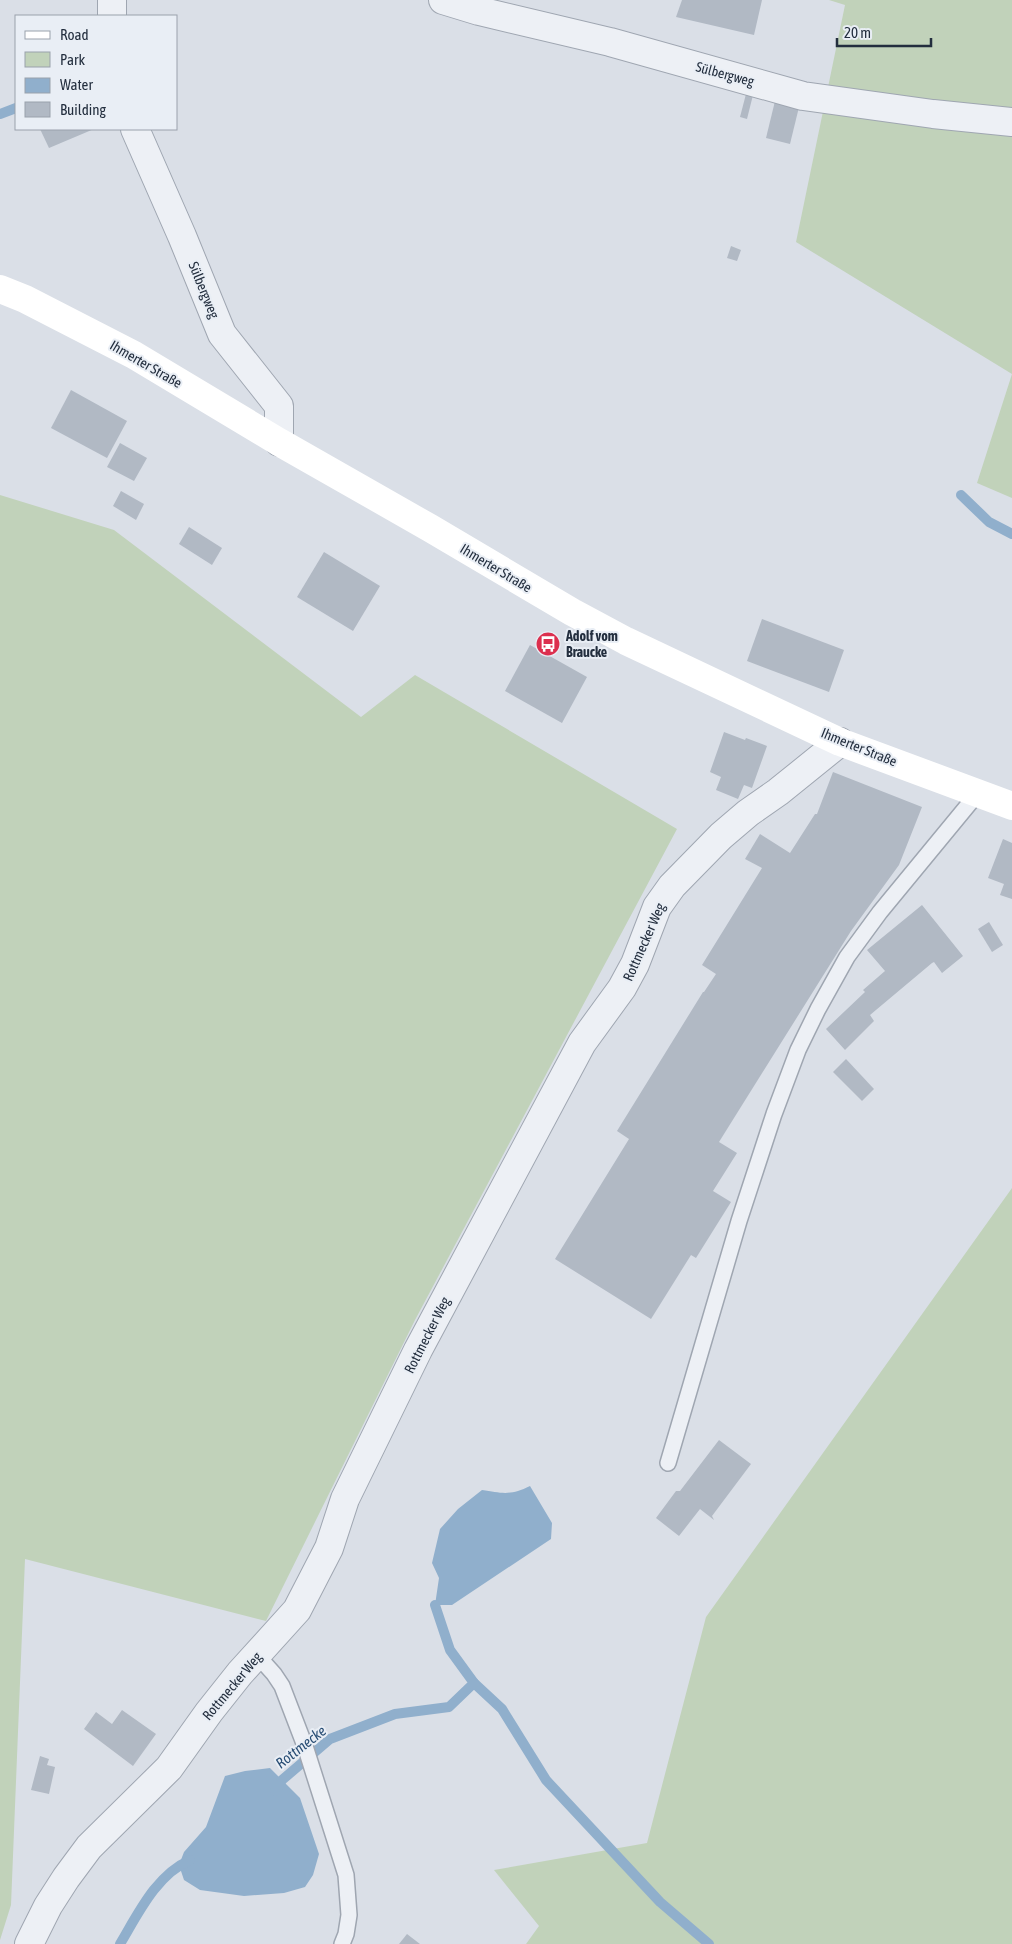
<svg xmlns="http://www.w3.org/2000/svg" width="1012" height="1944" font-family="'Asap Condensed',sans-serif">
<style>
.green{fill:#c1d2ba}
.water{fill:#90afcc}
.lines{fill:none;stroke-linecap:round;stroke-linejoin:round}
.stream{stroke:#90afcc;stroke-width:10}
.building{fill:#b1b9c4}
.lane-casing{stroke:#9fa6b1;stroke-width:18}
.street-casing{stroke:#9fa6b1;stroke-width:30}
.lane{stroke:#edf0f5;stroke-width:15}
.street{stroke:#edf0f5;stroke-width:28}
.secondary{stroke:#fff;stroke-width:28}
.labels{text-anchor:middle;stroke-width:4;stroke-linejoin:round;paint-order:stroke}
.street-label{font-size:14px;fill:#232e3e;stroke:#e9eef5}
.poi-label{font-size:14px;font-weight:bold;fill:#232e3e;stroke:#e9eef5;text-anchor:start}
.water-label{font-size:15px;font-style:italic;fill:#294e75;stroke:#e9eef5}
</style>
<rect width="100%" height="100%" fill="#dadfe7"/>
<g class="green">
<polygon points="829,0 1012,0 1012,498 977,483 1012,374 796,242 845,5"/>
<polygon points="0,495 114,530 361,717 415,675 677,829 415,1320 266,1621 25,1559 11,1905 0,1940"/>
<polygon points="1012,1188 1012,1944 526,1944 539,1926 494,1870 647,1843 706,1617"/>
</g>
<g class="water">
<path d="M530,1486L552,1523L551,1539L452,1605H435L439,1578L432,1563L440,1529L458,1509L482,1490C502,1493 510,1496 530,1486Z"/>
<polygon points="270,1768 300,1798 319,1854 313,1875 305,1887 284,1893 244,1896 200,1890 184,1880 179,1865 184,1852 206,1827 225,1776 245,1771"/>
</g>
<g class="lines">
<g class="stream">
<polyline points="0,114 16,108"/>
<polyline points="961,495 989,522 1012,534"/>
<polyline points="474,1683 502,1709 546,1780 660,1902 709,1944"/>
<polyline points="275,1791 282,1780 330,1739 395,1714 449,1707 474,1683 450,1650 435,1605"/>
<path d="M120,1944C138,1914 156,1875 190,1860"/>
</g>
</g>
<g class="building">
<polygon points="682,0 762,0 754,35 676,17"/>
<polygon points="746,94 753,95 747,119 740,117"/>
<polygon points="775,101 799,107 790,144 766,138"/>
<polygon points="40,129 94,129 49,148"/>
<polygon points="731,246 741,250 737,261 727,258"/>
<polygon points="71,390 127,421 107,458 51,428"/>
<polygon points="120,443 147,458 134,481 107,467"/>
<polygon points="121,491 144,504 136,520 113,506"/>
<polygon points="189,527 222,548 212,565 179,544"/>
<polygon points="324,552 380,586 353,631 297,597"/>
<polygon points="762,619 844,650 829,692 747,661"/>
<polygon points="530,645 587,677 562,723 505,691"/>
<polygon points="724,732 745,740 746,738 767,746 752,788 744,785 738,799 716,790 721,777 710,772"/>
<polygon points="833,772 922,807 899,865 851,931 719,1142 737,1153 713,1191 731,1202 696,1258 691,1255 651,1319 555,1259 629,1139 617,1131 703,992 704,992 716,974 702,965 762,868 745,859 760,834 790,853 815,814 817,814"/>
<polygon points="1003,839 1012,843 1012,899 1000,895 1004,884 988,878"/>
<polygon points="922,905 963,956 942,973 934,962 932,963 870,1015 874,1021 845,1050 826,1029 865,992 863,990 885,971 867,950"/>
<polygon points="989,922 1003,945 992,952 978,929"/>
<polygon points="846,1059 874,1089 862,1101 833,1072"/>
<polygon points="719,1440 751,1464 712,1516 714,1520 700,1509 679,1536 656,1518 676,1491 680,1491"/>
<polygon points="122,1710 156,1734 133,1766 84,1729 96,1712 112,1724"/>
<polygon points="40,1756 49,1759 47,1765 55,1767 49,1794 31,1790"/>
<polygon points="407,1934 420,1944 399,1944"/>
</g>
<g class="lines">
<defs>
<g id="lane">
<polyline points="668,1463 739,1221 774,1114 798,1050 818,1009 847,957 880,912 978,793"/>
<polyline points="257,1655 274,1674 282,1686 305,1746 346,1875 349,1915 346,1934 342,1944"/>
</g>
<g id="street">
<polyline points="112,0 112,16"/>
<polyline points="443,0 479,11 610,42 803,96 933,114 1012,122"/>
<polyline points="135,129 182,236 222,334 279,406 279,442"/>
<polyline points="29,1944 48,1906 66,1878 89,1847 169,1768 209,1712 240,1673 297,1610 329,1548 345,1499 418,1350 582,1043 622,988 635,964 657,907 672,886 721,836 748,813 778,792 840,742"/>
</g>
</defs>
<use href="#lane" class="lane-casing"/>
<use href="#street" class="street-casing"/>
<use href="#lane" class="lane"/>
<use href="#street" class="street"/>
<polyline class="secondary" points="0,289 25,299 134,355 279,442 430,528 572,612 626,641 840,742 1012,806"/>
</g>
<defs>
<symbol id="bus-disc" viewBox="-11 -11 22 22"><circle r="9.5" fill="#dc2f4e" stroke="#e9eef5"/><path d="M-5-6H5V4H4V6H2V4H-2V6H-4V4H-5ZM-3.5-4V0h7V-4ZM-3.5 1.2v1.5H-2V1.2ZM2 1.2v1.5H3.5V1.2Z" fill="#fff"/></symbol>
</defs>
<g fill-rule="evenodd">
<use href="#bus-disc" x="534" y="630" width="28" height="28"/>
</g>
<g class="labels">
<g class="street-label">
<text transform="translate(725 74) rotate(15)" y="5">Sülbergweg</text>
<text transform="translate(204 290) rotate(68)" y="5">Sülbergweg</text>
<text transform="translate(146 364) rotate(30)" y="5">Ihmerter Straße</text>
<text transform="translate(496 568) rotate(31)" y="5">Ihmerter Straße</text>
<text transform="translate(859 747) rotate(22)" y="5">Ihmerter Straße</text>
<text transform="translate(644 942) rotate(-66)" y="5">Rottmecker Weg</text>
<text transform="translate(427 1335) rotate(-63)" y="5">Rottmecker Weg</text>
<text transform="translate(232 1686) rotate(-50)" y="5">Rottmecker Weg</text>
</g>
<g class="poi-label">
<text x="566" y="641">Adolf vom<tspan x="566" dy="16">Braucke</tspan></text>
</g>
<g class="water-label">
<text transform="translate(301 1747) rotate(-38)" y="5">Rottmecke</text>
</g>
</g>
<rect x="15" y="15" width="162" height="115" fill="#e9eef5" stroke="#9aa1ac"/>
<rect x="25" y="31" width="25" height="8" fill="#ffffff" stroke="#9aa1ac"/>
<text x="60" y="40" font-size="15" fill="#232e3e">Road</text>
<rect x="25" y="52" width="25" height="15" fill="#c1d2ba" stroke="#9aa1ac"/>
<text x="60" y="65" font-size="15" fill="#232e3e">Park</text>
<rect x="25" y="78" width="25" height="15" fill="#90afcc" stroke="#9aa1ac"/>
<text x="60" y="90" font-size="15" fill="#232e3e">Water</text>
<rect x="25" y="102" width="25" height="15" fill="#b1b9c4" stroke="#9aa1ac"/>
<text x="60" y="115" font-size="15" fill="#232e3e">Building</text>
<path d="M837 38v8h94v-8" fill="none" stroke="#232e3e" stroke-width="2.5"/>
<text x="844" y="38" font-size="15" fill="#232e3e" stroke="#e9eef5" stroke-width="4" paint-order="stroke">20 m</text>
</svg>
